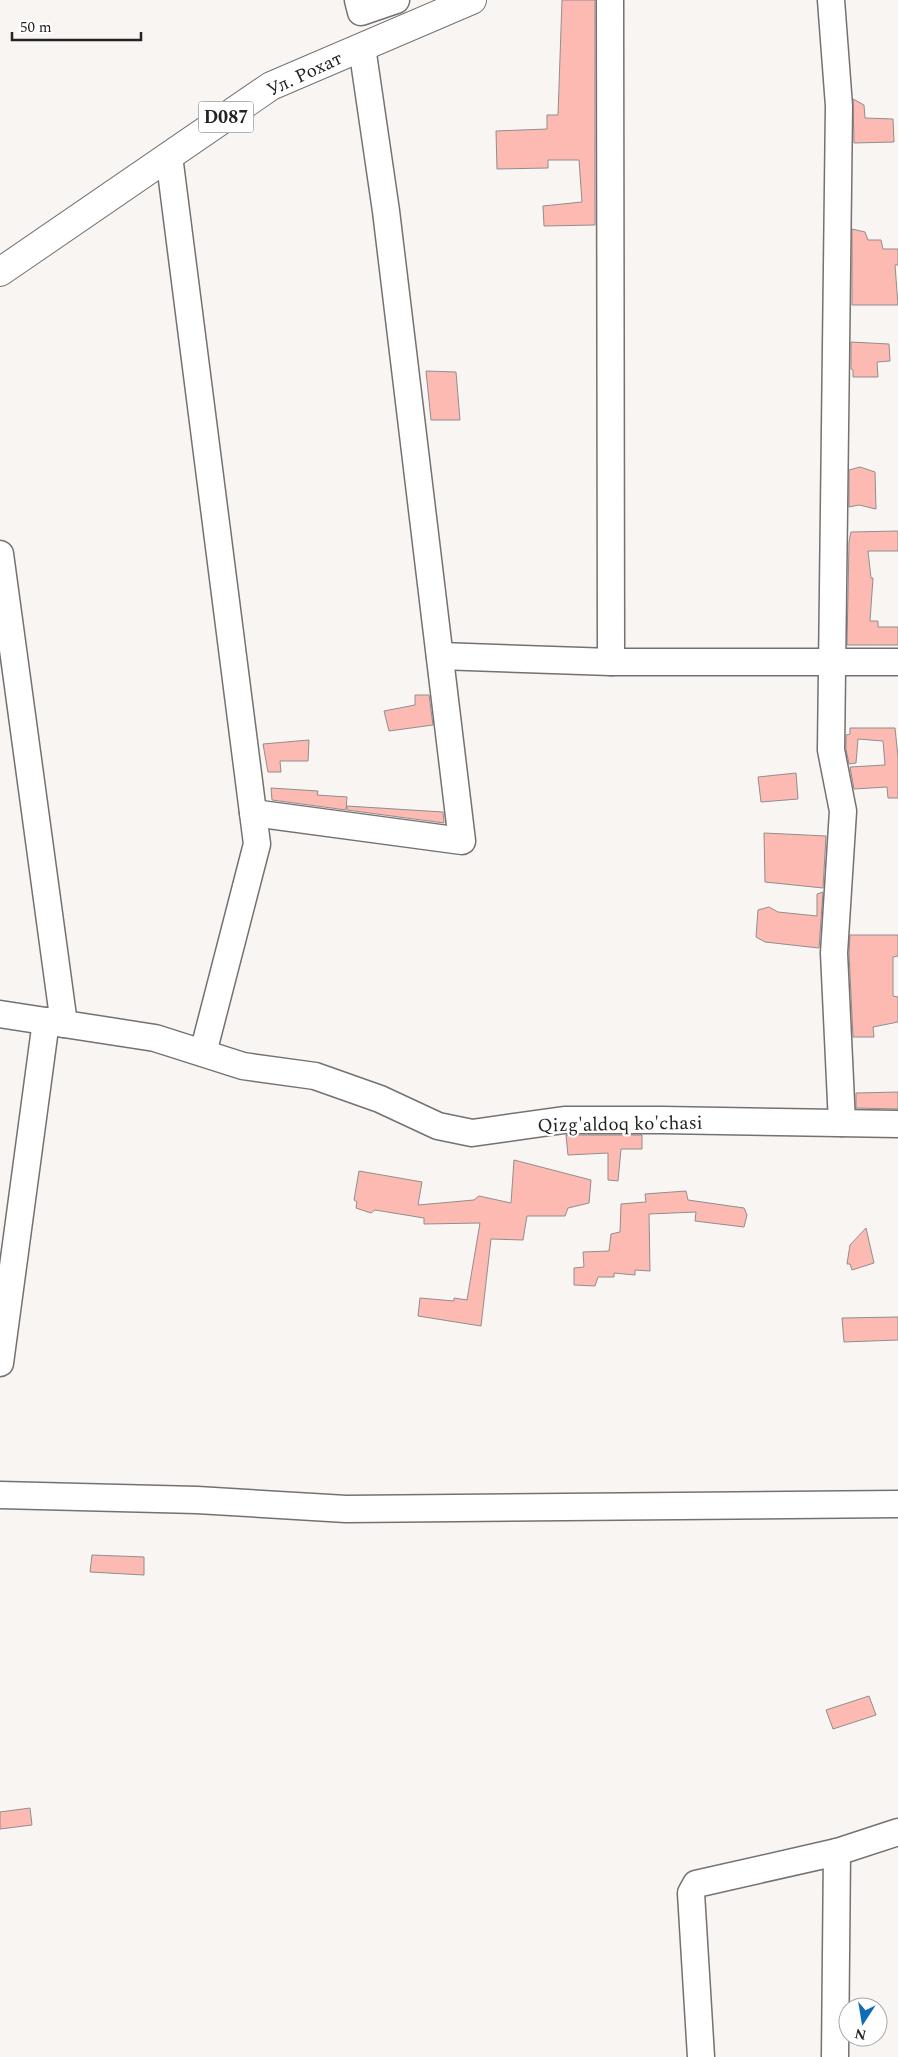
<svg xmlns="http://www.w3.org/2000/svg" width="898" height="2057" font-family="Spectral,serif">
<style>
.building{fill:#fcbab3;stroke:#918e8d}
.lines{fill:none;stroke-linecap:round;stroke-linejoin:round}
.minor-casing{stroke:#747170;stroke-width:29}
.major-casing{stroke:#747170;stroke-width:30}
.minor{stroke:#fff;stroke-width:26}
.major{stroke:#fff;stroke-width:28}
.labels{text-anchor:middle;stroke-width:4.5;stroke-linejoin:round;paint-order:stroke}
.shield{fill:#fff;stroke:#666564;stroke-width:1}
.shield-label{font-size:18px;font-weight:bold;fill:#242322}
.street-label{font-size:19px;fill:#242322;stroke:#fff}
</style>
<rect width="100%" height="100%" fill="#f8f5f3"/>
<g class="building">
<polygon points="562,0 595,0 595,225 544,226 543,206 582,202 579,160 548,160 548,168 497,169 496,131 547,129 547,115 558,115"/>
<polygon points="853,99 864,105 865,118 893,119 894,142 854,143"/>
<polygon points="852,229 865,232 868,240 881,240 883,249 898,249 898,265 895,265 898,305 852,305"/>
<polygon points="851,342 889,344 890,361 877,362 878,377 853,377 853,370 851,369"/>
<polygon points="426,371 456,372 460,420 431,420"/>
<polygon points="860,467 875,472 876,509 859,505 849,507 849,470"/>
<polygon points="898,531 898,551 868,551 871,578 873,578 870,621 878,621 878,627 898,627 898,645 847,645 849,542 851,532"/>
<polygon points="415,695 429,695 433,725 389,731 384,711 415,705"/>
<polygon points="850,728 895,728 898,757 898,798 888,798 887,787 854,789 850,767 885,765 883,741 858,739 856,763 849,764 846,749 846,735 850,734"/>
<polygon points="309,740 308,761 280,761 281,772 268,772 263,744"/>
<polygon points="796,773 798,799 761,802 758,777"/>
<polygon points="271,788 318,791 317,795 347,797 346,810 272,800"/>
<polygon points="347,806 443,812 444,823 347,810"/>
<polygon points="764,833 826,836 823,888 765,882"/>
<polygon points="823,892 819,948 765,942 756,937 758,910 769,907 778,912 817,916 817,894"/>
<polygon points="850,935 898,935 898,956 893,957 893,996 898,997 898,1022 873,1027 874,1037 853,1037 849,953"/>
<polygon points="898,1092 898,1109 856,1108 856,1093"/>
<polygon points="566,1135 642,1135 642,1149 621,1149 618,1181 608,1180 608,1153 568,1155"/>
<polygon points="514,1160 591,1180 589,1203 568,1208 565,1216 527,1216 523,1240 491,1239 481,1326 418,1316 420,1298 454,1301 454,1298 467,1300 480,1223 424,1224 424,1218 375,1210 371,1213 356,1208 357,1202 354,1200 359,1171 422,1182 418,1205 474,1200 479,1196 511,1203"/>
<polygon points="686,1191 688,1200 744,1208 747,1215 744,1227 695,1221 696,1212 649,1214 650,1271 635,1270 635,1275 614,1273 614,1277 598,1277 595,1286 574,1285 574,1268 584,1267 583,1252 609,1251 611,1234 620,1232 621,1204 646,1202 645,1194"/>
<polygon points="866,1228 874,1263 852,1270 850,1264 847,1264 850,1245"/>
<polygon points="898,1317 898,1340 844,1342 842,1318"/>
<polygon points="92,1555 144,1557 144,1575 90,1572"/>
<polygon points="869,1696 876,1715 833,1729 826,1710"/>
<polygon points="30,1808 32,1825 0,1829 0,1812"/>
</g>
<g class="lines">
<defs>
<g id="minor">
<polyline points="358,0 361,12 396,0"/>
<polyline points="610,0 611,662"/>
<polyline points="831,0 839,106 831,750 843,811 834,953 842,1123"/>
<polyline points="169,156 257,844 203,1053"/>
<polyline points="0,554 64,1024"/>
<polyline points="440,656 611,662 898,662"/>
<polyline points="253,813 462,841 386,211 362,47"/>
<polyline points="0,1014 155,1038 243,1066 315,1076 380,1099 438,1126 472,1133 564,1120 662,1120 898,1124"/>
<polyline points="0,1363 46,1021"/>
<polyline points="0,1495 197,1500 346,1509 898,1504"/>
<polyline points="701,2057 691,1893 696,1884 837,1852 898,1832"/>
<polyline points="835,2057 837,1852"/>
</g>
<polyline id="major" points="0,272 271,86 472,0"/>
</defs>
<use href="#minor" class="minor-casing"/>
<use href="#major" class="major-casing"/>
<use href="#minor" class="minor"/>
<use href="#major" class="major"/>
</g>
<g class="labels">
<rect class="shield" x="198.5" y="101.5" width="55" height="31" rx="4"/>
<g class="shield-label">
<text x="226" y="123">D087</text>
</g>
<g class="street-label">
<text transform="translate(304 73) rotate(-25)" y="7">Ул. Рохат</text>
<text transform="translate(620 1123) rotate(-1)" y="7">Qizg'aldoq ko'chasi</text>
</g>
</g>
<g transform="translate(863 2022) rotate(192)"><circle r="24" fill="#ffffff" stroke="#a7a7a7"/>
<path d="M0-4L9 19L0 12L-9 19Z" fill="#0e6cb9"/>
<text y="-8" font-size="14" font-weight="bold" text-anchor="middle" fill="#242322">N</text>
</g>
<path d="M12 32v8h129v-8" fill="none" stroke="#242322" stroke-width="2.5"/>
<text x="20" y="32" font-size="15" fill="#242322" stroke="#ffffff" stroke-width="4" paint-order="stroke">50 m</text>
</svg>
